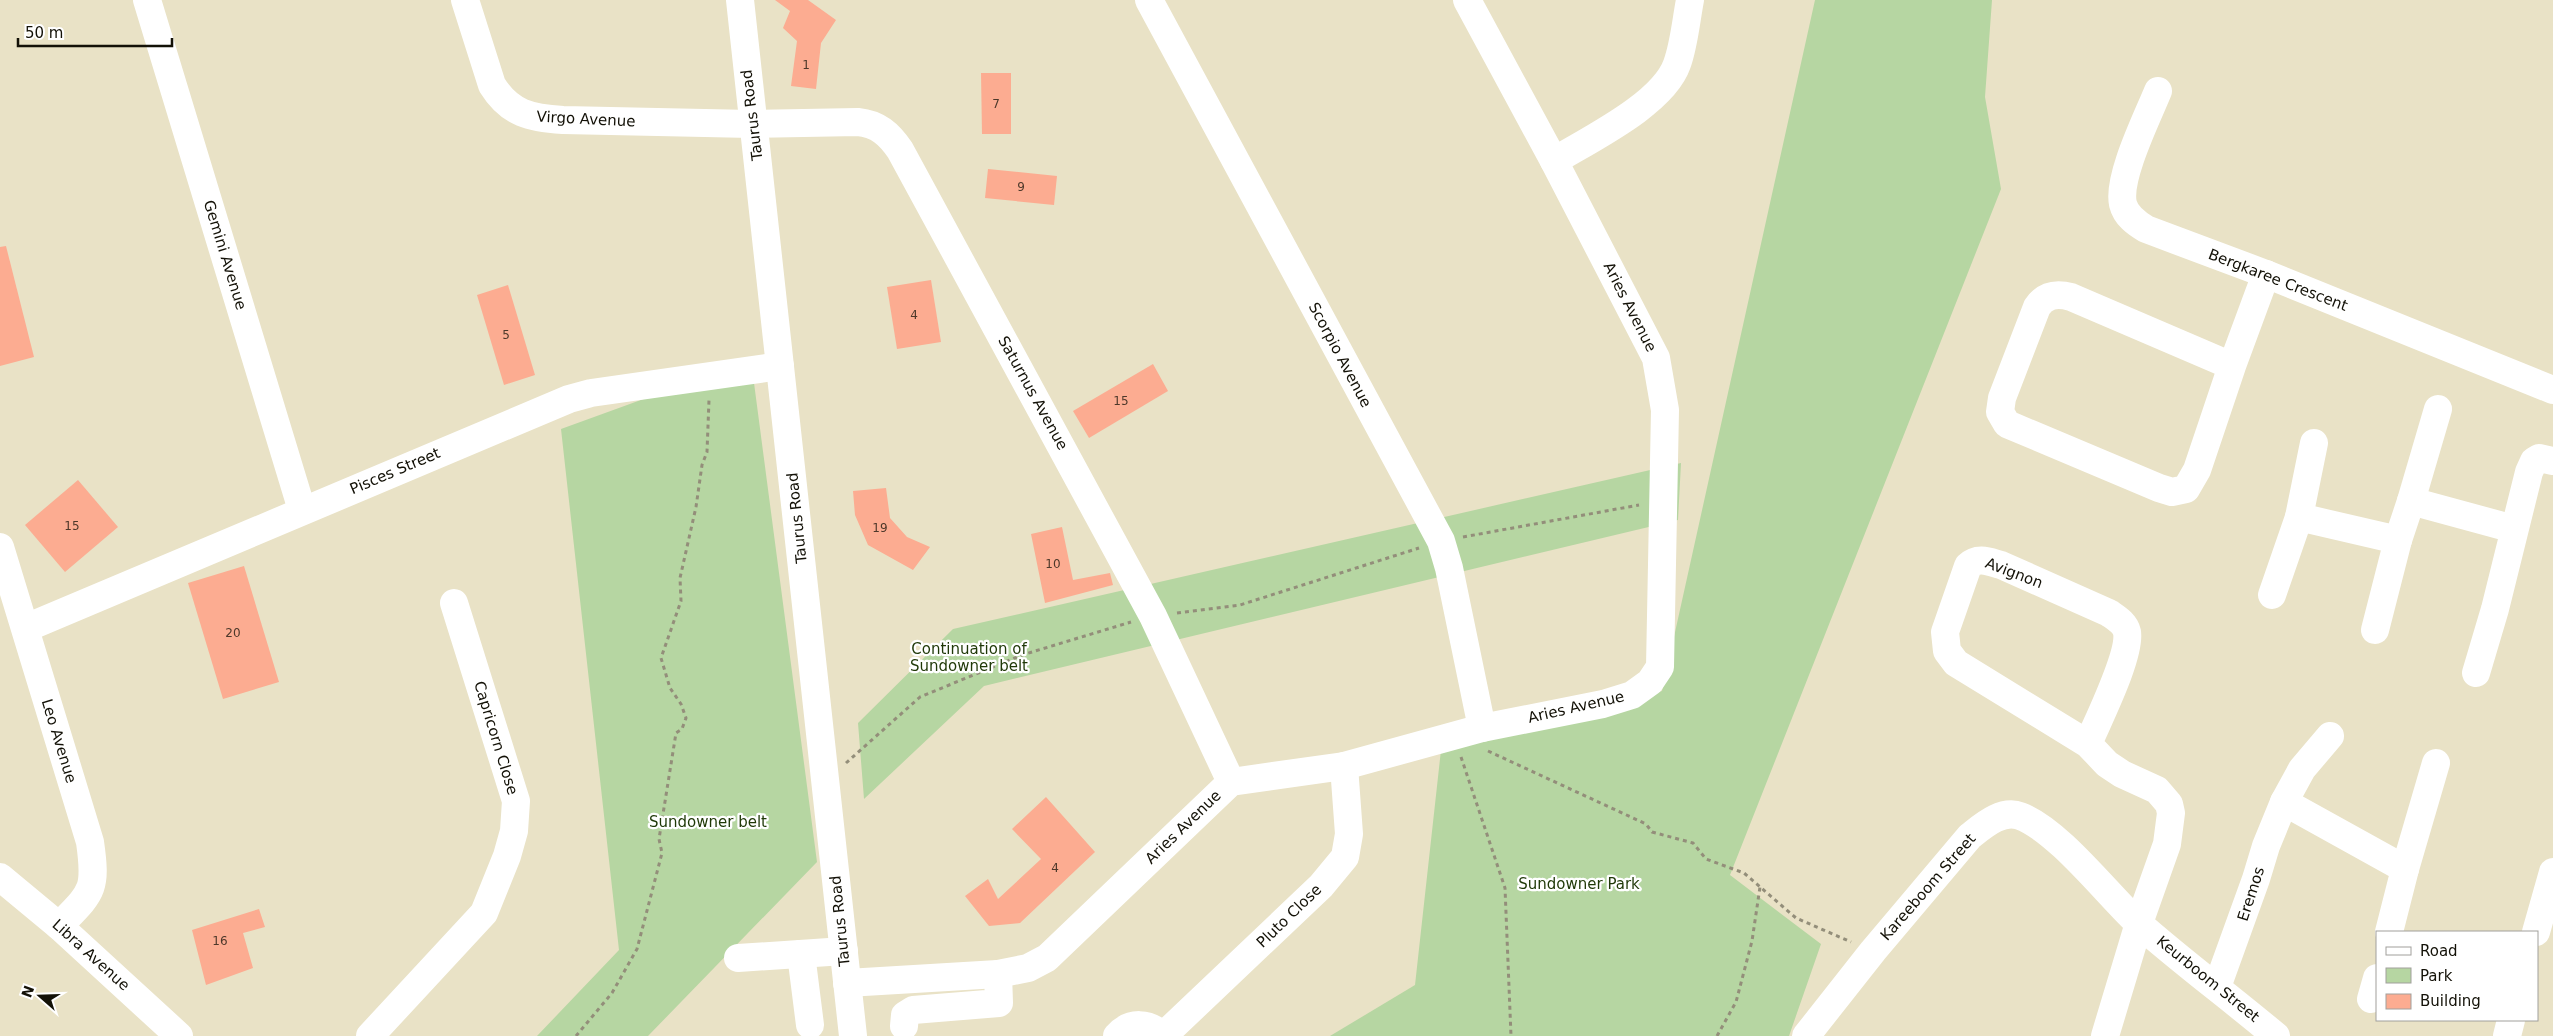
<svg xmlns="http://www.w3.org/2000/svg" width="2553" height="1036" font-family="'DejaVu Sans',sans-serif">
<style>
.green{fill:#b6d6a2}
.building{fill:#fcac91}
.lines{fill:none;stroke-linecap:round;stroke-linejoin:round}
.path{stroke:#938e7a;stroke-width:3;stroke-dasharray:4 4;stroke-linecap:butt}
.minor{stroke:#fff;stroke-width:28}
.labels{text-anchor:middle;stroke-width:4.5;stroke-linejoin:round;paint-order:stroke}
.number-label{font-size:12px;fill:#4d382a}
.street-label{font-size:15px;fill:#131107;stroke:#fff}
.park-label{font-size:15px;fill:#1f3807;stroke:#fff}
</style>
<rect width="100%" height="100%" fill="#e9e2c6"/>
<g class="green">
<polygon points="1815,0 1992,0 1985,97 2001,189 1730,875 1821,944 1789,1036 1330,1036 1415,985 1441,750 1662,691"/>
<polygon points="751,360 817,862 648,1036 537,1036 619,950 561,429"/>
<polygon points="1681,463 1678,520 984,686 864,799 858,723 953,629"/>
</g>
<g class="building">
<polygon points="775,0 808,0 836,20 821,43 816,89 791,86 797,41 783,28 790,11"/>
<polygon points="981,73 1011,73 1011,134 982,134"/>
<polygon points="988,169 1057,176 1054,205 985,198"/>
<polygon points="6,246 34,357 0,366 0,247"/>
<polygon points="931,280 941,342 897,349 887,287"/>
<polygon points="508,285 535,375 504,385 477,295"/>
<polygon points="1153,364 1168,391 1089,438 1073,411"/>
<polygon points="78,480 118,527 65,572 25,525"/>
<polygon points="886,488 890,518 907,537 930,547 913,570 868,545 855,515 853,491"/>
<polygon points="1062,527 1073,580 1110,573 1113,585 1045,603 1031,534"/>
<polygon points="244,566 279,682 223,699 188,583"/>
<polygon points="1046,797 1095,852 1020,923 989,926 965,896 988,879 998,899 1041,859 1012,829"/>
<polygon points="259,909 265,927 243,933 253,968 206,985 192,930"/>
</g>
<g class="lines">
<g class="path">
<polyline points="1463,537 1639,505"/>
<polyline points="1177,613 1240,605 1419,548"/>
<polyline points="1488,751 1646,824 1652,832 1693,843 1706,859 1744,873 1796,918 1851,942"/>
<polyline points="1461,757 1505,888 1511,1036"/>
<polyline points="846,763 920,697 1022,655 1131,622"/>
<polyline points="576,1036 612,993 637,949 662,853 659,839 676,733 682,729 686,718 681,704 670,688 661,658 681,601 680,578 696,507 702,465 707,452 709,400"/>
<polyline points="1717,1036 1736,1002 1752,941 1760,887"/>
</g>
<g class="minor">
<polyline points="147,0 302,510"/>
<path d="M465,0L492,85C510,114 531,118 563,120L752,124L858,122C878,124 889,134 900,150L1153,616L1231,782"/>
<polyline points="740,0 853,1036"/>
<polyline points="1149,0 1441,541 1449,568 1482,728"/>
<path d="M2158,91C2147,118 2117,178 2123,204C2126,216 2136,223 2146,229L2266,274L2553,390"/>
<path d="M1554,161C1590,139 1663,104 1677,64C1684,45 1686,21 1690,0"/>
<path d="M2232,366L2071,297C2056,293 2045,295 2037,307L2002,398L2000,412L2007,424L2159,488L2172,492L2186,489L2197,470L2232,366L2266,274"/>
<polyline points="2411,501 2438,409"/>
<polyline points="2299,517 2314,443"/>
<path d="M0,547L90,842C97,891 92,892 59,926"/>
<polyline points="2272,595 2299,517 2398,540 2411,501 2514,529"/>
<polyline points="26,628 569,399 591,393 780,366"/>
<polyline points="2375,630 2398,540"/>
<polyline points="2476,673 2495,609 2529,472 2534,461 2539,458 2553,461"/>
<path d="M2088,744C2098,720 2131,655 2127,632C2125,623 2116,618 2109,613L2001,565C1990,562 1978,556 1968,566L1945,632L1947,651L1956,663L2088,744L2107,764L2122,774L2157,790L2169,804L2171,813L2167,844L2139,923L2105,1036"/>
<polyline points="2284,802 2405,869 2389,932"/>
<polyline points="2405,869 2436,763"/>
<polyline points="0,877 59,926 179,1036"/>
<polyline points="2536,932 2553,872"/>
<polyline points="801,954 810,1025"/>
<polyline points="738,958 844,951"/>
<polyline points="847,983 998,974 1028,968 1047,958 1231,782 1344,766 1482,728 1603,704 1632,695 1650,682 1660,667 1665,410 1656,358 1554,161 1467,0"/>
<polyline points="2217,987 2256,879 2266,846 2284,802 2302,769 2330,736"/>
<polyline points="2371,999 2377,978"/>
<polyline points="904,1026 905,1015 913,1010 999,1003 998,974"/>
<polyline points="370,1036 484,913 507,856 514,831 516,801 454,603"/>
<path d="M1117,1036C1130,1021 1149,1022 1163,1036"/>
<polyline points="1163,1036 1321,886 1345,857 1349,834 1344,766"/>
<path d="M1806,1036L1873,951L1970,836C1983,826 2002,809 2020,816C2058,830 2107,894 2138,923C2182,962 2231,998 2276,1036"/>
<polyline points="2507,1036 2511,1020"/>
</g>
</g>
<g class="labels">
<g class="number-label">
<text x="806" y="69">1</text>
<text x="996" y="108">7</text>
<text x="1021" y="191">9</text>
<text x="914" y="319">4</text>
<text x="506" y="339">5</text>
<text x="1121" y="405">15</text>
<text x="72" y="530">15</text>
<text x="880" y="532">19</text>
<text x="1053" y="568">10</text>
<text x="233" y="637">20</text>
<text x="1055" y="872">4</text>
<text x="220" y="945">16</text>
</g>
<g class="street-label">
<text transform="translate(752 115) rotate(-97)" y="5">Taurus Road</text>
<text transform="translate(586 119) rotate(3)" y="5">Virgo Avenue</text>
<text transform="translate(225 255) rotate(73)" y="5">Gemini Avenue</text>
<text transform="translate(2278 280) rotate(21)" y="5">Bergkaree Crescent</text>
<text transform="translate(1630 307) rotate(63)" y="5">Aries Avenue</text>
<text transform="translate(1340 355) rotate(62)" y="5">Scorpio Avenue</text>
<text transform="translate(1033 393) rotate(61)" y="5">Saturnus Avenue</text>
<text transform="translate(395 471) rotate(-23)" y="5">Pisces Street</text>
<text transform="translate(797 518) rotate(-96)" y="5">Taurus Road</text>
<text transform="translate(2014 573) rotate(21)" y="5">Avignon</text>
<text transform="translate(1576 707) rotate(-13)" y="5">Aries Avenue</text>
<text transform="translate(496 738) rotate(73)" y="5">Capricorn Close</text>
<text transform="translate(59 741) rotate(73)" y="5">Leo Avenue</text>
<text transform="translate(1183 827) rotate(-44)" y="5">Aries Avenue</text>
<text transform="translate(1928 887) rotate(-49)" y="5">Kareeboom Street</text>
<text transform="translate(2251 894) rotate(-72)" y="5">Eremos</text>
<text transform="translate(1289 916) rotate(-44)" y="5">Pluto Close</text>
<text transform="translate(840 921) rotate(-96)" y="5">Taurus Road</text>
<text transform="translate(91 955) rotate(42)" y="5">Libra Avenue</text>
<text transform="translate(2208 979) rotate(39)" y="5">Keurboom Street</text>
</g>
<g class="park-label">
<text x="969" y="654">Continuation of<tspan x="969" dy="17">Sundowner belt</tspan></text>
<text x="708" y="827">Sundowner belt</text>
<text x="1579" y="889">Sundowner Park</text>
</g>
</g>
<rect x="2376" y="931" width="162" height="90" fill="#ffffff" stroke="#a1a09c"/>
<rect x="2386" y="947" width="25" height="8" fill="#ffffff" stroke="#a1a09c"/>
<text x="2420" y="956" font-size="15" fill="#131107">Road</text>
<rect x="2386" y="968" width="25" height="15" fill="#b6d6a2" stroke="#a1a09c"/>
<text x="2420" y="981" font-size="15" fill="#131107">Park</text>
<rect x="2386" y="994" width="25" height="15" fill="#fcac91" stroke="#a1a09c"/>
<text x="2420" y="1006" font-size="15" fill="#131107">Building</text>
<g transform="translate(40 996) rotate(290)" stroke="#ffffff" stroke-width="4" paint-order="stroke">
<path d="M0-4L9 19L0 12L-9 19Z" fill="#131107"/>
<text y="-8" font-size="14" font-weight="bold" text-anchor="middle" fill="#131107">N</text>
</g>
<path d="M18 38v8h154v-8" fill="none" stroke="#131107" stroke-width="2.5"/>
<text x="25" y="38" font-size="15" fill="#131107" stroke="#ffffff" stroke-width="4" paint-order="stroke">50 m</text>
</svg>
